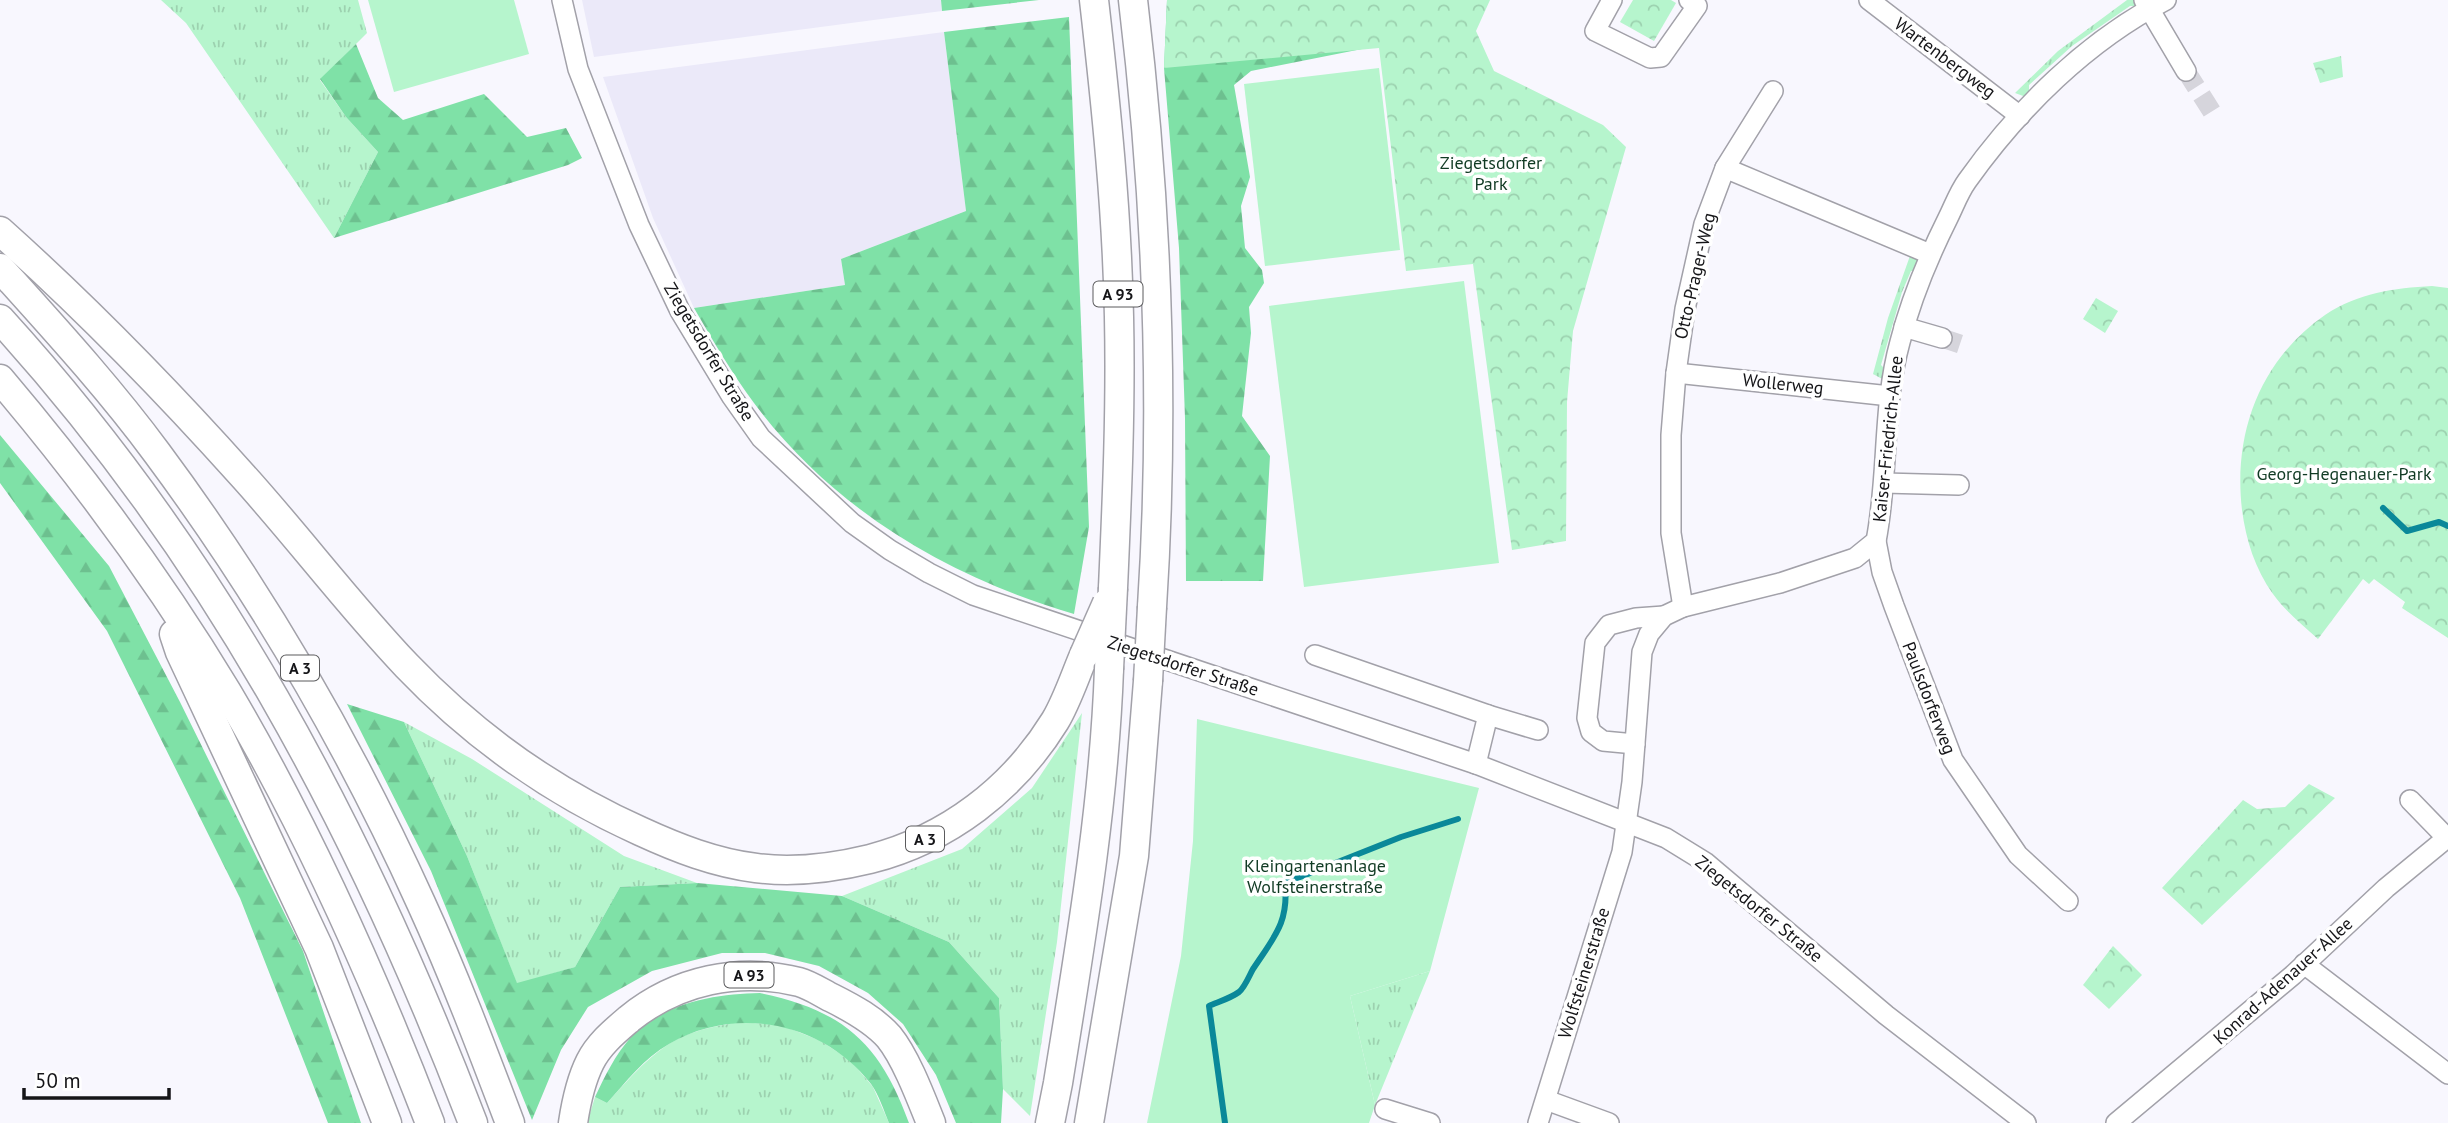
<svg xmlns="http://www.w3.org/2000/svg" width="2448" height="1123" font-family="'PT Sans',sans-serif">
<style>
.built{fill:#ebe9f9}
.grass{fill:url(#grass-tufts)}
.forest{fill:url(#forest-firs)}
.park{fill:url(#park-crowns)}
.garden{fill:#b6f5cd}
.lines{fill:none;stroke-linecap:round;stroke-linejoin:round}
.stream{stroke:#0a8899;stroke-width:6}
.minor-tunnel{stroke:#d6d5dc;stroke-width:19;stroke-dasharray:19 10;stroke-linecap:butt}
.minor-casing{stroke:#a2a1a9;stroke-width:22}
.highway-casing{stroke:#a2a1a9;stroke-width:31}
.minor{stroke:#fff;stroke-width:19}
.highway{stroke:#fff;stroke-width:28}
.highway-bridge-casing{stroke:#a2a1a9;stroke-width:31;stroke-linecap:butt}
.highway-bridge{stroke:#fff;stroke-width:28}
.labels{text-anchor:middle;stroke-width:7;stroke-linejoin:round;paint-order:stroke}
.shield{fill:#fff;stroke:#5b5b5d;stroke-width:2}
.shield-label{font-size:16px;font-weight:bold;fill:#151518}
.street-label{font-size:18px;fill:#151518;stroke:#fff}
.park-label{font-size:18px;fill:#113b24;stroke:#fff}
</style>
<defs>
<pattern id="grass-tufts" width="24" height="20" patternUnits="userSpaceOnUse" patternTransform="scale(1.75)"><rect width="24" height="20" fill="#b6f5cd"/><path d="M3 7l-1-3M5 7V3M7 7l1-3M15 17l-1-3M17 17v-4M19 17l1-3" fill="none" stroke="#9cd1af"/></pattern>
<pattern id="forest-firs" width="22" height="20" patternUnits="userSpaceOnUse" patternTransform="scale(1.75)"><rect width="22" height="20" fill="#7fe1a7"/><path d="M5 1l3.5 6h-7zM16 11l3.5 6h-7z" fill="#6dc08f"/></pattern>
<pattern id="park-crowns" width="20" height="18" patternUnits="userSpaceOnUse" patternTransform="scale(1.75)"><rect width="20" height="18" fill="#b6f5cd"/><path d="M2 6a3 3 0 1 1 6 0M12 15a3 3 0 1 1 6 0" fill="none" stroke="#9cd1af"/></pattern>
</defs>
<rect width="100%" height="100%" fill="#f8f7fe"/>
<g class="built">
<polygon points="582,0 941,0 942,11 594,57"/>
<polygon points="944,32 966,211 841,259 845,285 694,308 653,218 603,77"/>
</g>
<g class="grass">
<polygon points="161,0 358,0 367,33 320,80 346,117 378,152 334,238 186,23"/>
<polygon points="2127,0 2136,0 2138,6 2130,6 2072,46 2029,85 2029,94 2026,97 2015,93 2058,51"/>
<polygon points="1911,253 1919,261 1917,271 1911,271 1902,292 1881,365 1887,371 1886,381 1873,374 1888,318"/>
<polygon points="1082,713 1057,942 1030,1116 1003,1089 999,998 949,942 842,896 962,849 1032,788"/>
<polygon points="404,722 472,759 624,856 697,883 620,887 575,967 517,984 467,856"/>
<polygon points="1430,971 1375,1105 1350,996"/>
<path d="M738,1022L781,1025L821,1041L851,1061L873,1087L889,1123H587L595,1097L607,1103C633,1075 658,1043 695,1032C709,1027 724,1025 738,1022Z"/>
</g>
<g class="forest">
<polygon points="941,0 1039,0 942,11"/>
<polygon points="1167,0 1372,47 1251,71 1234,85 1250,177 1241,206 1245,248 1262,270 1264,283 1249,307 1251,333 1242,416 1270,456 1263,581 1186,581 1185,418 1179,248 1164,68"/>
<path d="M1069,17L1089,527L1074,614C948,577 834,510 754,403C732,373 713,341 694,308L845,285L841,259L966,211L944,32Z"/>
<polygon points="356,44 378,98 403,120 484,94 527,137 566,128 582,158 568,165 334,238 378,152 346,117 320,79"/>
<polygon points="0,435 109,566 180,702 303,951 361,1123 328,1123 240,898 107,631 0,483"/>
<polygon points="347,704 404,722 467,856 517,983 575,967 620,887 697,883 842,896 949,942 999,998 1003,1089 1001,1123 956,1123 936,1075 903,1024 868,993 819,966 765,953 722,953 652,971 588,1007 561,1050 532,1120 431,871"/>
<path d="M760,993C843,1010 880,1043 909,1123H889C884,1111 879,1095 871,1084C824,1023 737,1004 669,1044C644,1058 626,1082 607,1103L595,1097C605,1076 615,1055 631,1037C663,1002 716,994 760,993Z"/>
</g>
<g class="park">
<polygon points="1167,0 1490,0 1476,31 1494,71 1603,125 1626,147 1573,331 1567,402 1566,541 1512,550 1473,264 1406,271 1379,48 1164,68"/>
<polygon points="1633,0 1671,0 1676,3 1654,41 1620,22"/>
<polygon points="2341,56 2343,77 2320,83 2313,63"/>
<path d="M2432,286L2448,288V638L2402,608L2405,602L2374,579L2369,584L2363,579L2318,639C2303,625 2285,611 2273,594C2255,569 2246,540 2242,510C2233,433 2260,360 2325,315C2358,293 2394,288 2432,286Z"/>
<polygon points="2096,298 2118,311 2105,333 2083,319"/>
<polygon points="2309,784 2335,798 2202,925 2162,888 2243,800 2257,809 2285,807"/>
<polygon points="2113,946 2142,975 2109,1009 2083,985"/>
</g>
<g class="garden">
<polygon points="368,0 514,0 529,54 394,92"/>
<polygon points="1379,68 1400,250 1265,266 1244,84"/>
<polygon points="1464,281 1499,563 1304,587 1269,306"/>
<polygon points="1197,719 1479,788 1430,971 1350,996 1375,1105 1369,1123 1147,1123 1181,956 1193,841"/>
</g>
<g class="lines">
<g class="stream">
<polyline points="2383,508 2407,531 2439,522 2448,526"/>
<path d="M1225,1123L1209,1006C1218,1002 1231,998 1239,992C1245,987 1249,976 1253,969C1274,937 1289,923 1285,883L1401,837L1458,819"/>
</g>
<g class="minor-tunnel">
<polyline points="2186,71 2214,115"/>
<polyline points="1942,338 1960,344"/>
</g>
<defs>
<g id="minor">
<polyline points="562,0 578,69 639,225 680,311 732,397 761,438 852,523 890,550 929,573 973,595 1476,764 1666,838 1705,862 1886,1015 2026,1123"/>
<polyline points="1612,0 1595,31 1650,58 1661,57 1697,6 1689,0"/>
<polyline points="1869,0 2020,116"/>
<polyline points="2144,0 2186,71"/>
<polyline points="1725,168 1773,91"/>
<polyline points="1904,327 1942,338"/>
<polyline points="1676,373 1890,396"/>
<polyline points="1884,483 1959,485"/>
<polyline points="1876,541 1882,572 1894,606 1953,760 2018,855 2068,901"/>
<polyline points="1683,607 1671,533 1671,435 1676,373 1685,309 1704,224 1725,168 1930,254"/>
<polyline points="1315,655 1488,715 1538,730"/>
<polyline points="1635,744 1603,741 1591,732 1587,718 1595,643 1609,625 1636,618 1664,616"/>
<polyline points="1476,764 1488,715"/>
<polyline points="2410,800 2447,838"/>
<polyline points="2304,964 2448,1074"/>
<polyline points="1546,1100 1609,1123"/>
<polyline points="1385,1109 1430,1123"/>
<path d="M1538,1123L1622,852L1632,782L1642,652L1649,634L1664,616L1683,607L1780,583L1855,558L1876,541C1889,475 1882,407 1900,342C1911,299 1928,258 1948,218C1954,206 1959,192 1967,181C2019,108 2087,41 2166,0"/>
<polyline points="2116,1123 2293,975 2386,888 2448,837"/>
</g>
<g id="highway">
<path d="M1094,0C1106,105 1117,211 1119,317C1121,408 1117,498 1113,588"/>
<path d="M1133,0C1157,200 1165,406 1152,607"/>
<path d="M0,231C86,308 166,390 243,476C299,538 349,605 407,666C473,735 553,792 640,831C677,848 715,863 756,868C794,873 833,868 870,859C948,839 1013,789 1055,721C1067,701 1075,676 1084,655"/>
<path d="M0,268C54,328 109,388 157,453C261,593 349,744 421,903C454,975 482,1049 510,1123"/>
<path d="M0,319C215,555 360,827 473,1123"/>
<path d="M0,379C84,478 160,581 227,692C308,829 373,975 430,1123"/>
<polyline points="174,634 180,652 319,948 387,1123"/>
<path d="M573,1123C576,1103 581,1080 590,1062C599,1044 615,1031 629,1019C677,980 739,967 799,982C810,985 822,993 832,998C852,1008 874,1020 889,1037C906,1058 921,1098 931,1123"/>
<path d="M1050,1123L1058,1083C1080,946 1104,808 1109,669"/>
<polyline points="1089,1123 1134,856 1148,681"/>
</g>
</defs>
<use href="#minor" class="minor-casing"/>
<use href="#highway" class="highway-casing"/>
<use href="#minor" class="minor"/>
<use href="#highway" class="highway"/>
<defs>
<g id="highway-bridge">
<polyline points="1084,655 1107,603"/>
<polyline points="1109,669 1113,588"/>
<polyline points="1148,681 1152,607"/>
</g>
</defs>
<use href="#highway-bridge" class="highway-bridge-casing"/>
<use href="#highway-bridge" class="highway-bridge"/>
</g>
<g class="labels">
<g class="shield">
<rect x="1093.5" y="281.5" width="49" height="25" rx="5"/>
<rect x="281" y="655.5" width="38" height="25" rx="5"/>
<rect x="906" y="826.5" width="38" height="25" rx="5"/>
<rect x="724.5" y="962.5" width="49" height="25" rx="5"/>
</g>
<g class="shield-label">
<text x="1118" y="300">A 93</text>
<text x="300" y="674">A 3</text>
<text x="925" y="845">A 3</text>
<text x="749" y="981">A 93</text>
</g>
<g class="street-label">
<text transform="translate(1945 58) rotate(37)" y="6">Wartenbergweg</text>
<text transform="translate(1695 276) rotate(-77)" y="6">Otto-Prager-Weg</text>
<text transform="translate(709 352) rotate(59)" y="6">Ziegetsdorfer Straße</text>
<text transform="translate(1783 384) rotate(6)" y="6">Wollerweg</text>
<text transform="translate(1888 439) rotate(-84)" y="6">Kaiser-Friedrich-Allee</text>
<text transform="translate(1183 666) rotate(18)" y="6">Ziegetsdorfer Straße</text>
<text transform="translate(1929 698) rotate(69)" y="6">Paulsdorferweg</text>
<text transform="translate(1759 909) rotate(39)" y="6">Ziegetsdorfer Straße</text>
<text transform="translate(1584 973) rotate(-73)" y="6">Wolfsteinerstraße</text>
<text transform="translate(2283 981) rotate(-42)" y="6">Konrad-Adenauer-Allee</text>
</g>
<g class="park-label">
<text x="1491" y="169">Ziegetsdorfer<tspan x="1491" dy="21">Park</tspan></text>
<text x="2344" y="480">Georg-Hegenauer-Park</text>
<text x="1315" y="872">Kleingartenanlage<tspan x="1315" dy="21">Wolfsteinerstraße</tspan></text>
</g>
</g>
<path d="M24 1088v10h145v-10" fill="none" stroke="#151518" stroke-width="3.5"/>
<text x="35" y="1088" font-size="21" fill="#151518" stroke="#ffffff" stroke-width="5" paint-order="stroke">50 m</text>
</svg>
